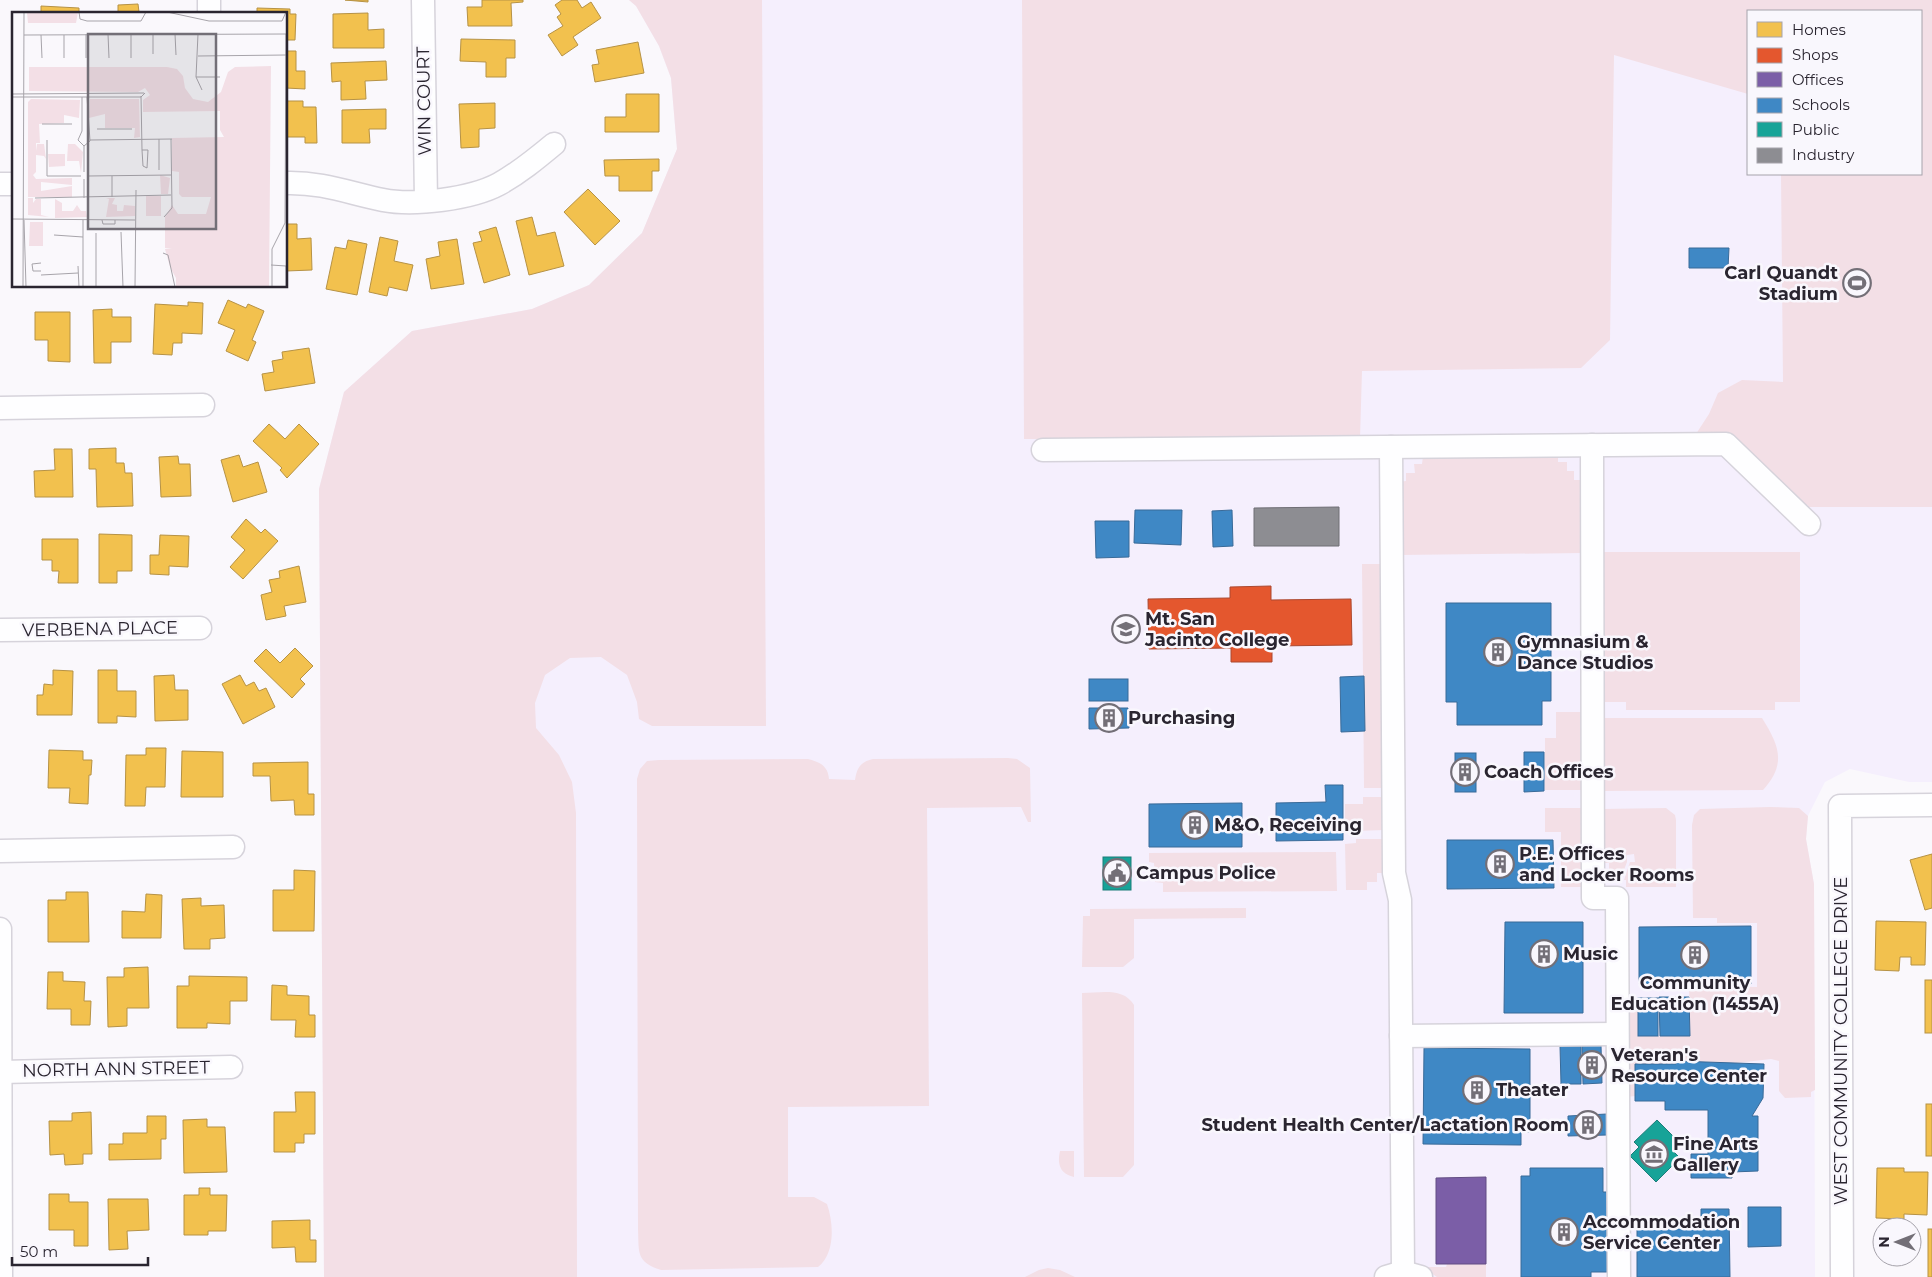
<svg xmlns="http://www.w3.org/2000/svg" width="1932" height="1277" font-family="Montserrat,sans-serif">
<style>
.built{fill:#f5effd;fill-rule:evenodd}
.green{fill:#f3dfe6}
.homes{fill:#f2c14e;stroke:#b69245}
.shops{fill:#e4572e;stroke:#ac482f}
.offices{fill:#7b5ea7;stroke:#634d83}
.schools{fill:#3f88c5;stroke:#396a98}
.public{fill:#17a398;stroke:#1d7d79}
.industry{fill:#8d8d92;stroke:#6f6e75}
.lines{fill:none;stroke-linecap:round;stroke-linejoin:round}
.minor-casing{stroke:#d6d3db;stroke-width:25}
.minor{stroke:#fefeff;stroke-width:22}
.labels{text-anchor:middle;stroke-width:5;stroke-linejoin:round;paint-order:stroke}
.street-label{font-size:18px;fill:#2a2530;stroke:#f9f7fd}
.poi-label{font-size:18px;font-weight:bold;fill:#2a2530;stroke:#f9f7fd;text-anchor:start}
.inset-road{fill:none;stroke:#a7a4aa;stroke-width:1}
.view{fill:#736f77;fill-opacity:0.15;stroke:#736f77;stroke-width:2.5}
.inset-edge{fill:none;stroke:#2a2530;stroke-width:2.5}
</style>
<rect width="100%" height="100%" fill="#faf8fc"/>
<path class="built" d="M629,0H1932V782H1909L1850,769L1825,782L1808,816L1806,839L1814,884L1815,1277H324L319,489L344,392L412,331L532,309L589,285L642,233L677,149L671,78L659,46L636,6ZM1748,11H1921V174H1748Z"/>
<g class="green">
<polygon points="629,0 762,0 766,726 652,726 639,719 637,702 627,675 601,657 570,658 545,675 535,703 536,728 559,755 572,782 576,813 577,1277 324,1277 319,489 344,392 412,331 532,309 589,285 642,233 677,149 671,78 659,46 636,6"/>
<polygon points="1022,0 1932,0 1932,507 1808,507 1808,505 1801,504 1694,437 1709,414 1718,393 1742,380 1783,382 1781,174 1921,174 1921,11 1748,11 1748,94 1614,55 1610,340 1581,368 1362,371 1360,438 1024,439"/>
<polygon points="1558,455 1558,462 1567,462 1567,471 1574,471 1574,480 1582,480 1583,553 1399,555 1398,482 1406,481 1406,473 1415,473 1414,464 1422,464 1423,456"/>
<polygon points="1600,552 1800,552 1800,702 1775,702 1775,710 1626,710 1626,702 1600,702"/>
<polygon points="1362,564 1383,564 1384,788 1364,788"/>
<polygon points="1556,712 1584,712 1584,790 1545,790 1545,738 1556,738"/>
<path d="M1601,718H1762C1779,745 1787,764 1763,790L1601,791Z"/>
<path d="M1008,758L1017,759L1030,768L1031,822H1028L1021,807L927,808L929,1106L788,1107V1197H814L827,1204C834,1224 835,1254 818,1267L661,1270C636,1262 639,1253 638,1229L637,779L640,769L647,761L659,760L808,759C820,762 828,766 829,779L855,780C857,768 860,762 873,759Z"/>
<polygon points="1363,797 1384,797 1384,830 1356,831 1356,826 1345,826 1345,804 1363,804"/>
<polygon points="1770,807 1799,808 1808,816 1806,839 1814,884 1815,1090 1811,1092 1811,1097 1785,1098 1779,1091 1779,1061 1771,1059 1728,1064 1676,1061 1676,1064 1636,1064 1635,1096 1627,1097 1627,1001 1638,1001 1638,1036 1690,1036 1689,986 1757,987 1757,923 1717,923 1717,918 1693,918 1692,825 1694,815 1700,809"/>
<polygon points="1545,808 1584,808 1585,887 1561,887 1561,832 1545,832"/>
<polygon points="1666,808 1675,815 1676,820 1676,887 1626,887 1626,880 1624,880 1630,862 1635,862 1634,854 1627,855 1627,862 1620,880 1609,880 1609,863 1601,863 1601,809"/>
<polygon points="1356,839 1384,839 1384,873 1377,873 1377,882 1367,882 1367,890 1346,890 1345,844 1356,843"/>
<polygon points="1336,852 1337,891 1163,892 1163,883 1155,882 1154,863 1149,862 1149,853"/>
<polygon points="1246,908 1246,918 1134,919 1134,958 1123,967 1082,967 1083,916 1090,916 1090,909"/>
<path d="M1082,993C1101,993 1123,987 1134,1005V1165L1123,1177H1084Z"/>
<path d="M1060,1151H1074V1177C1060,1174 1057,1164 1060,1151Z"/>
<polygon points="1447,1264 1486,1264 1486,1277 1437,1277 1423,1267 1446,1267"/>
<polygon points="1048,1268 1060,1270 1075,1277 1025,1277 1039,1270"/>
</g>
<g class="homes">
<polygon points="345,0 368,0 368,2"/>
<polygon points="482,0 523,0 523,2 511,3 512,26 468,26 467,7 482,7"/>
<polygon points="562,0 577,0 582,8 591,2 601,18 573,37 578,45 562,56 548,35 563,26 557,17 561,14 555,5"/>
<polygon points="138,4 139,12 149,12 149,14 118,14 118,5"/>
<polygon points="41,6 79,8 79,14 41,14"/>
<polygon points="257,8 290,9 290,14 296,14 295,40 286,40 286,14 257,14"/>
<polygon points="368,13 368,30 384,29 384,48 333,48 333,14"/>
<polygon points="461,39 515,40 515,58 506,58 506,77 486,77 486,62 460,61"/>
<polygon points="638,42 644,73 595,82 592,65 599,64 596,50"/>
<polygon points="286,51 296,51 296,71 305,71 305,89 286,88"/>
<polygon points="386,61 387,80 365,81 366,99 341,100 341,81 332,82 331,63"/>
<polygon points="626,94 659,94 659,132 605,132 605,117 626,117"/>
<polygon points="286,101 303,101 303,107 316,107 317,143 305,143 305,137 286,137"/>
<polygon points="495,103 495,128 479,129 479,147 461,148 459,104"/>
<polygon points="386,109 386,129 369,129 370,143 342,143 342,110"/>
<polygon points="659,159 659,171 652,171 652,191 619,191 619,176 605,176 604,160"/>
<polygon points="588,189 620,221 595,245 564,212"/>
<polygon points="532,217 537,236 555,232 564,266 529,275 516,221"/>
<polygon points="286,224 297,224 297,239 311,238 312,270 286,271"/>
<polygon points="496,227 510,275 484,283 473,243 482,241 479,232"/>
<polygon points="380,237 398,241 394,261 413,265 407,291 389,287 387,296 369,292"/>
<polygon points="457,239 464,284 431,289 426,259 440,256 438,242"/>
<polygon points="348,240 367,244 357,295 326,289 335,247 346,249"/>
<polygon points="228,300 246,308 248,304 264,311 252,340 256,342 248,361 226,351 235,330 218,323"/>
<polygon points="188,302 203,303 202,334 182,333 182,343 173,343 172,355 153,354 155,304 188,306"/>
<polygon points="112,309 112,317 131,317 131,342 111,342 111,363 94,363 93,310"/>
<polygon points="35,312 70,312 70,362 48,361 48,340 35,340"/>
<polygon points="309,348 315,383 265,391 262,374 274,372 272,361 283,359 282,352"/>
<polygon points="269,424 285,439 299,424 319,444 287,478 280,470 282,468 253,441"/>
<polygon points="116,448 116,463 124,463 125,473 132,473 133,506 97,507 96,469 89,469 89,449"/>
<polygon points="54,449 72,449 73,497 35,497 34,471 55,470"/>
<polygon points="239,455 243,467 258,462 267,492 233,502 221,460"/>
<polygon points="178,456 179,464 190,464 191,496 161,497 159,457"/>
<polygon points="246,519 261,533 265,529 278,541 243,579 230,567 245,550 231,537"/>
<polygon points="99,534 132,535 132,571 117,571 117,583 99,583"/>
<polygon points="160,535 189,536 188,567 169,566 169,575 150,574 150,555 159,555"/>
<polygon points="42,539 78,539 78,583 58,583 59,571 52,571 52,560 42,560"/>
<polygon points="299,566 306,602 284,606 286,616 266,620 261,595 272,592 269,580 280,578 279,571"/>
<polygon points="295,648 313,666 300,679 305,684 292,698 254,661 266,649 280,663"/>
<polygon points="53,670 73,671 72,715 37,715 37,695 43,695 44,684 53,685"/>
<polygon points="98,670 117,670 117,691 136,691 136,717 117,716 117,723 98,723"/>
<polygon points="174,675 175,690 188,690 188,720 155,721 154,676"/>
<polygon points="240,675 246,686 254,682 259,691 266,688 275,707 243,724 222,684"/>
<polygon points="146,748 166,748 165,787 146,787 145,806 125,806 126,755 146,755"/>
<polygon points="49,750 83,751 83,760 92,760 91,775 89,775 88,804 69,803 70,788 48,788"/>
<polygon points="182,751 223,752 223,797 181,797"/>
<polygon points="308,762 308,794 314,794 314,815 295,815 294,800 271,801 270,776 253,776 253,763"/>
<polygon points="1932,854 1932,908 1925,910 1910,860"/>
<polygon points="294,870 315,871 314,931 273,931 273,890 294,890"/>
<polygon points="66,892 88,892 89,942 48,942 48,900 66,900"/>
<polygon points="146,894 162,895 161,938 122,938 122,911 145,912"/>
<polygon points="201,898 201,906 224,905 225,938 210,939 210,949 184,949 182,899"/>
<polygon points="1876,921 1926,922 1925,965 1911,965 1911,957 1900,957 1899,971 1875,970"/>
<polygon points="148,967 149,1008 127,1008 127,1026 108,1027 107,977 124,977 124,968"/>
<polygon points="48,972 63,972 63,981 85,982 84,1001 91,1001 90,1025 71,1025 71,1009 47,1009"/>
<polygon points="189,976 247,977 247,1001 230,1001 230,1024 207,1023 207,1028 177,1028 177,986 189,986"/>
<rect x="1925" y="980" width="7" height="53"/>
<polygon points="272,985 287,986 287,995 309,996 309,1015 315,1015 315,1037 295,1037 296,1020 271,1020"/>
<polygon points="295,1092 315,1092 315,1134 304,1134 304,1143 295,1143 295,1152 274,1152 274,1112 296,1112"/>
<rect x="1926" y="1104" width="6" height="52"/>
<polygon points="91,1112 92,1154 83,1154 83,1164 65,1165 64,1154 50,1155 49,1121 72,1121 72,1113"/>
<polygon points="147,1116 166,1116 166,1139 161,1139 161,1159 109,1160 109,1144 123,1144 123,1133 147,1133"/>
<polygon points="207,1119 207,1127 225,1127 227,1172 184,1173 183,1120"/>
<polygon points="1877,1168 1904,1168 1904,1172 1928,1172 1927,1215 1904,1214 1904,1219 1876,1218"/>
<polygon points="199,1188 210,1188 210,1195 227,1195 226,1231 208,1231 208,1235 184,1235 184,1195 199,1195"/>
<polygon points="49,1194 69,1194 69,1202 88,1202 88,1246 74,1246 74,1230 49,1230"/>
<polygon points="108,1199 148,1199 149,1230 127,1231 128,1249 109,1250"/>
<polygon points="310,1220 310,1240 316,1240 316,1262 296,1262 295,1247 272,1248 272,1221"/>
<rect x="1928" y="1229" width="4" height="48"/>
</g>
<polygon class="shops" points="1271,586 1271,600 1351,599 1352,645 1272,646 1272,662 1231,662 1231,648 1149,649 1148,599 1230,598 1230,587"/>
<polygon class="offices" points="1486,1177 1486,1264 1436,1264 1436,1178"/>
<g class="schools">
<polygon points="1689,248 1729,248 1728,268 1689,268"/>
<polygon points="1135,510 1182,510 1181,545 1134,543"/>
<polygon points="1232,510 1233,546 1213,547 1212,511"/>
<polygon points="1095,521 1129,521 1129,557 1096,558"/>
<polygon points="1446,603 1551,603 1551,701 1542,701 1542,725 1457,725 1457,702 1446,702"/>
<polygon points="1364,676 1365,731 1341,732 1340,677"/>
<rect x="1089" y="679" width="39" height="22"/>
<polygon points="1089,708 1128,708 1129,728 1089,729"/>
<polygon points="1524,752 1544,752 1544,791 1524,792"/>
<rect x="1455" y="753" width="21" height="39"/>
<polygon points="1325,785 1343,785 1343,840 1276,841 1276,803 1326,802"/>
<polygon points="1242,803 1242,847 1149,847 1149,804"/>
<polygon points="1447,840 1553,840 1554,888 1447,889"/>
<polygon points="1505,922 1583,922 1583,1013 1504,1013"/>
<polygon points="1751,926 1751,984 1639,984 1639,927"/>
<polygon points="1659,997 1689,997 1690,1036 1660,1036"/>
<rect x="1638" y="998" width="20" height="38"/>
<polygon points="1601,1045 1602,1083 1583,1084 1582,1046"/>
<polygon points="1560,1046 1581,1046 1581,1084 1561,1084"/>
<polygon points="1424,1048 1530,1049 1530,1132 1521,1132 1521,1145 1423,1144"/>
<polygon points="1676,1061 1764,1064 1763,1098 1752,1116 1758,1116 1758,1171 1732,1172 1732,1178 1691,1178 1691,1154 1708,1154 1708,1110 1665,1110 1665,1101 1635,1101 1635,1064 1676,1064"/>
<polygon points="1607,1114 1607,1135 1568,1136 1568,1116"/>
<polygon points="1530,1168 1603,1168 1603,1192 1607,1192 1607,1272 1591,1272 1591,1277 1521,1277 1521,1176 1530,1176"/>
<polygon points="1748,1207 1781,1207 1781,1246 1748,1247"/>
<polygon points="1701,1209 1729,1209 1730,1277 1637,1277 1637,1229 1701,1229"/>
</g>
<g class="public">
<rect x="1103" y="857" width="28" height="33"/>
<polygon points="1657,1120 1680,1143 1673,1151 1680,1158 1656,1182 1630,1156 1639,1147 1634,1142"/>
</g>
<polygon class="industry" points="1339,507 1339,546 1254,546 1254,508"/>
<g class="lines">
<defs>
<g id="minor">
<polyline points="209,0 209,14"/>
<polyline points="423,0 426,201"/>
<path d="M286,183C322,182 349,193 383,200C414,206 471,199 499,184C519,173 536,159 554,144"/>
<polyline points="0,184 14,184"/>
<polyline points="0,408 203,405"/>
<polyline points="1592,445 1593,898 1617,898 1619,1277"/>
<polyline points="1391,447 1394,873 1400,900 1403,1272"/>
<polyline points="1043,450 1726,444 1809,524"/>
<polyline points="0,630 200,628"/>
<polyline points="0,851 233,847"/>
<polyline points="0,929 1,1277"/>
<polyline points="1401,1036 1617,1034"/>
<polyline points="1,1072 231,1067"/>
<polyline points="1386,1277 1403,1272 1421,1277"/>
<polyline points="1842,1277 1840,806 1932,805"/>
</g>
</defs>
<use href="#minor" class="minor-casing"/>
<use href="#minor" class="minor"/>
</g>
<defs>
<symbol id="stadium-ring" viewBox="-11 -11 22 22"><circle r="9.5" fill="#f9f7fd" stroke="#736f77" stroke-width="1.5"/><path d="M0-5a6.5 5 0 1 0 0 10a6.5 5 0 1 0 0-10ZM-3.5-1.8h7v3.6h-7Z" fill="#736f77"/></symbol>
<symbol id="university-ring" viewBox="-11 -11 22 22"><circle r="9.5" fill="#f9f7fd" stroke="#736f77" stroke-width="1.5"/><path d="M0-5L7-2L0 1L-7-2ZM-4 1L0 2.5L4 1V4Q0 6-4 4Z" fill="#736f77"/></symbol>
<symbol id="building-ring" viewBox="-11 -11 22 22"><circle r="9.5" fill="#f9f7fd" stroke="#736f77" stroke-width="1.5"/><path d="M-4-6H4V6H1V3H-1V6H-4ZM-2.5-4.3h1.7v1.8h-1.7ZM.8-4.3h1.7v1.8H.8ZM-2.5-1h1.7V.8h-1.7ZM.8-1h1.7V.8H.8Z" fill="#736f77"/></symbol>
<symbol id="civic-ring" viewBox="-11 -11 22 22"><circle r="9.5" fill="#f9f7fd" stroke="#736f77" stroke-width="1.5"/><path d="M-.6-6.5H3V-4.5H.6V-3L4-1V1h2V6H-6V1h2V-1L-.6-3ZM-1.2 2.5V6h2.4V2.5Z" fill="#736f77"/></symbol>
<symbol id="museum-ring" viewBox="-11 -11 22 22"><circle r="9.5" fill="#f9f7fd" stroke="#736f77" stroke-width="1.5"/><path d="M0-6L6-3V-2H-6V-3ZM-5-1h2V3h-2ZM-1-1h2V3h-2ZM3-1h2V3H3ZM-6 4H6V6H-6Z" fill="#736f77"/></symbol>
</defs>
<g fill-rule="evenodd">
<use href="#stadium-ring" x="1841" y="267" width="32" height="32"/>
<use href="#university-ring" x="1110" y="613" width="32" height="32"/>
<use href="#building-ring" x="1482" y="636" width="32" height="32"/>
<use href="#building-ring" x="1093" y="702" width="32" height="32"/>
<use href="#building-ring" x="1449" y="756" width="32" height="32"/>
<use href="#building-ring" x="1179" y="809" width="32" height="32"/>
<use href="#building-ring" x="1484" y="848" width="32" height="32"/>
<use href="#civic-ring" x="1101" y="857" width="32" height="32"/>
<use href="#building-ring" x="1528" y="938" width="32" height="32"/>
<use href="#building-ring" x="1679" y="939" width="32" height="32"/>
<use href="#building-ring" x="1576" y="1049" width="32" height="32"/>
<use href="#building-ring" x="1461" y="1074" width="32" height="32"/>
<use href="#building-ring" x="1572" y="1109" width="32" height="32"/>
<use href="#museum-ring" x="1638" y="1138" width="32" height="32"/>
<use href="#building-ring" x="1548" y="1216" width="32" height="32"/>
</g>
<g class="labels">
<g class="street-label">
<text transform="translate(424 101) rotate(-91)" y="6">WIN COURT</text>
<text transform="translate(100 629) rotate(-1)" y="6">VERBENA PLACE</text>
<text transform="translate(1841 1041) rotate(-90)" y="6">WEST COMMUNITY COLLEGE DRIVE</text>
<text transform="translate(116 1069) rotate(-1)" y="6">NORTH ANN STREET</text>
</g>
<g class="poi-label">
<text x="1838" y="279" text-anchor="end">Carl Quandt<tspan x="1838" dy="21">Stadium</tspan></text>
<text x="1145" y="625">Mt. San<tspan x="1145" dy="21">Jacinto College</tspan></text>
<text x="1517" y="648">Gymnasium &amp;<tspan x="1517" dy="21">Dance Studios</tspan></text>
<text x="1128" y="724">Purchasing</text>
<text x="1484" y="778">Coach Offices</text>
<text x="1214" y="831">M&amp;O, Receiving</text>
<text x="1519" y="860">P.E. Offices<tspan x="1519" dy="21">and Locker Rooms</tspan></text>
<text x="1136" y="879">Campus Police</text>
<text x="1563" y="960">Music</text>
<text x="1695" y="989" text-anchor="middle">Community<tspan x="1695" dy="21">Education (1455A)</tspan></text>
<text x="1611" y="1061">Veteran's<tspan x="1611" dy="21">Resource Center</tspan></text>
<text x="1496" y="1096">Theater</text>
<text x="1569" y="1131" text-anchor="end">Student Health Center/Lactation Room</text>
<text x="1673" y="1150">Fine Arts<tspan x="1673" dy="21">Gallery</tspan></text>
<text x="1583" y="1228">Accommodation<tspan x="1583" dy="21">Service Center</tspan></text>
</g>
</g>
<g transform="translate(12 12)">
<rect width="275" height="275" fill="#faf8fc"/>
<path d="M66,0L64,11H16L15,1ZM259,54L257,275H164V266L158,255L153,237H160L153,236V205L160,193L166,202H194L199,185H170L167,182V160L160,159V126L212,125L208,118V99L131,100V88L138,83L133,76L126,80L17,79V55H155L165,57L171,64L173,76L181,87L196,90L209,80L216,60L223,55ZM19,87L68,88L67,106L52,103V111L27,112L28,131H24V139L25,132H32L34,147L32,144L24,143V160L21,163L24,167L60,166V173L29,170V179L60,174V185H16V90ZM78,87H127L128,125L122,126L123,116H93V102L77,106ZM56,132H63L71,140L69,161L67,149H55ZM36,142H53V154L37,155ZM148,163L158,166L156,182H149ZM134,184H149V204H134ZM16,186H21V191L24,187H29V203L37,205L16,203ZM94,186H103L100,192L105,193V199H111L112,193L123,194V204L94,205L97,187ZM43,187L50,191V199H61L65,193L69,199H74L75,205L43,206ZM18,210H31V234H17Z" fill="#f3dfe6"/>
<path class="inset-road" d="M67,0L68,7L75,9H129L134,0M155,0L197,9H270L274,0M74,22V46M96,22L97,46M119,22V46M141,22V42M163,22L164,43M186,22L184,65L190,78M12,23L274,22L273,211L260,237V275M29,23L30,46M52,23V46M186,44L274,43M184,65H208M0,82L132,81M129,84L130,138L131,154L135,156L136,138H130M0,85H129L133,81M70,85V119L66,128L72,134L78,129L75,85M30,112H60M85,117H120M147,127V158M35,128V164H69M78,128L160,127M72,160V134M76,164L159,163M100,164V185M23,186L159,183M72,186V167M152,205L160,196L159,127M0,207L123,208M12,208L14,275M71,208V275M90,208L91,212H103V208M109,220L111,275M42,223L71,225M151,241L156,243L163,275M259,253L274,254V275M66,254L67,275M29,259H21L20,252L29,251M29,263L66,261M11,275L12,0M84,275V221M123,275L124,178"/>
<path class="view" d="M76,22H204V217H76Z"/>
<rect width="275" height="275" class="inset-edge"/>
</g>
<rect x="1747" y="10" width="175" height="165" fill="#f9f7fd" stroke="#a6a3ab"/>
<rect x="1757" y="22" width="25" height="15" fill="#f2c14e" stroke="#a6a3ab"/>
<text x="1792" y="35" font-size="15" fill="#2a2530">Homes</text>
<rect x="1757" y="48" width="25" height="15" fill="#e4572e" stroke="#a6a3ab"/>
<text x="1792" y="60" font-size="15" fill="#2a2530">Shops</text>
<rect x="1757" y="72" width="25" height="15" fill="#7b5ea7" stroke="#a6a3ab"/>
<text x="1792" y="85" font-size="15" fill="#2a2530">Offices</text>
<rect x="1757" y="98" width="25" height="15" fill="#3f88c5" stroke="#a6a3ab"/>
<text x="1792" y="110" font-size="15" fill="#2a2530">Schools</text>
<rect x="1757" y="122" width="25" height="15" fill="#17a398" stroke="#a6a3ab"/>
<text x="1792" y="135" font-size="15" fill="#2a2530">Public</text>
<rect x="1757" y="148" width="25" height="15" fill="#8d8d92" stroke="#a6a3ab"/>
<text x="1792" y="160" font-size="15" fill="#2a2530">Industry</text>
<g transform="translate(1897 1242) rotate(270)"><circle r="24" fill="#f9f7fd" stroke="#a6a3ab"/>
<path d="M0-4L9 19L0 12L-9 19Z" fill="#736f77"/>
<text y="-8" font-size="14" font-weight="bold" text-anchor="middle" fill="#2a2530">N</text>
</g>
<path d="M12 1257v8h136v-8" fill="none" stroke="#2a2530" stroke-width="2.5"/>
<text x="20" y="1257" font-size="15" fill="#2a2530" stroke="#f9f7fd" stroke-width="4" paint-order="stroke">50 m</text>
</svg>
